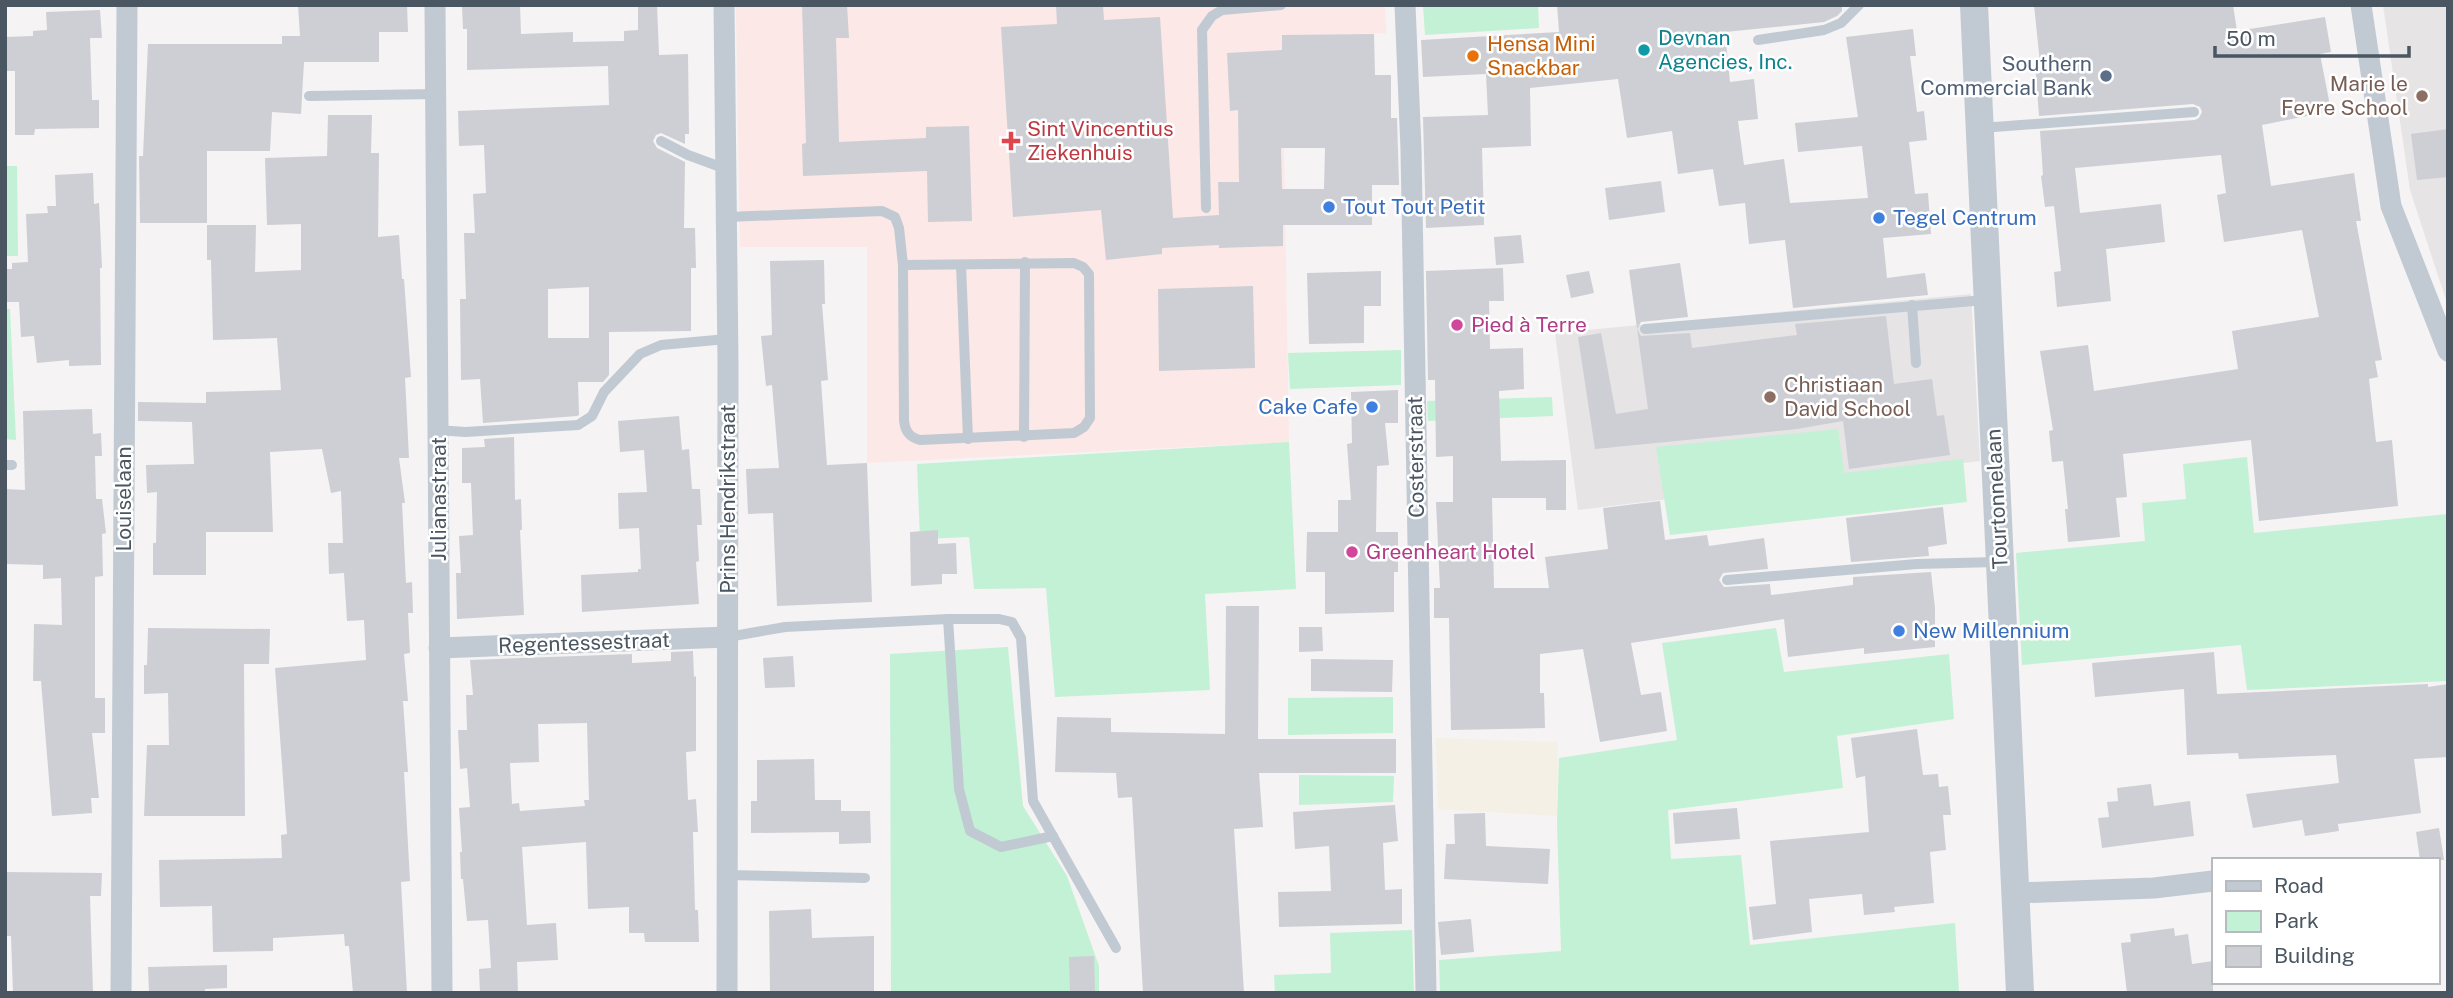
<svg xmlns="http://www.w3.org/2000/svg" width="2453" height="998" font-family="'Public Sans',sans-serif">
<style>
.education{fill:#e6e4e5}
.medical{fill:#fce8e6}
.green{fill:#c3f1d5}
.sand{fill:#f5f0e5}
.building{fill:#cdcfd5;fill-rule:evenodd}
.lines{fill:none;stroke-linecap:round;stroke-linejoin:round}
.service{stroke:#c1cad2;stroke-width:10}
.minor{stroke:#c1cad2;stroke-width:21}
.tertiary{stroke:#c1cad2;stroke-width:28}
.culture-dot{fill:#0f9aa8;stroke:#fff;stroke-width:2.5}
.food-dot{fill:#e8710a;stroke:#fff;stroke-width:2.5}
.service-dot{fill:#5c6f8a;stroke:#fff;stroke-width:2.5}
.education-dot{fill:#8d6e63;stroke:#fff;stroke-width:2.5}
.health-dot{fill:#e0444e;stroke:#fff;stroke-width:2.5}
.shop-dot{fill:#3f7fe0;stroke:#fff;stroke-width:2.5}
.hotel-dot{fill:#d1479c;stroke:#fff;stroke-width:2.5}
.labels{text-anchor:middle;stroke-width:5;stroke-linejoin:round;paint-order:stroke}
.culture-label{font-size:21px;fill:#0d838f;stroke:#fff;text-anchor:start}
.food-label{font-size:21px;fill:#c56008;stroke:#fff;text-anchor:start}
.service-label{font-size:21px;fill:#4e5e75;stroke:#fff;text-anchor:end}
.education-label{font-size:21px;fill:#785e54;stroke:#fff;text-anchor:end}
.health-label{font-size:21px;fill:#be3a42;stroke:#fff;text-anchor:start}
.shop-label{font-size:21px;fill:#366cbe;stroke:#fff;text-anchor:start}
.hotel-label{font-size:21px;fill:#b23c85;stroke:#fff;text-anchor:start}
.street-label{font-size:21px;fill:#4a5661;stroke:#fff}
</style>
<rect width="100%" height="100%" fill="#f5f3f3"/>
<g class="education">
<polygon points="2383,5 2448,5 2448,306 2410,190"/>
<polygon points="1971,294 1980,461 1578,510 1555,333"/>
</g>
<polygon class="medical" points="736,5 1385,5 1386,33 1282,36 1289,442 867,463 867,247 740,247"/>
<g class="green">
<polygon points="1423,5 1538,5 1539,28 1425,35"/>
<polygon points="5,166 17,166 18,256 5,256"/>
<polygon points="5,309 10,309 16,440 5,439"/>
<polygon points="1401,350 1401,385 1290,389 1288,353"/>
<polygon points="1552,397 1553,416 1428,421 1427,401"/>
<polygon points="1838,429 1844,473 1963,459 1967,502 1670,535 1656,447"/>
<polygon points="1289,442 1296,589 1205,594 1210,690 1055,697 1046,588 974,589 969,537 920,539 917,464"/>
<polygon points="2247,457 2254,533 2448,514 2448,681 2247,690 2241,645 2022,665 2016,553 2145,541 2142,503 2186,499 2183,464"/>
<polygon points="1776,628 1784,672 1949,654 1954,719 1837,736 1843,788 1668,810 1671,859 1741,855 1750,945 1955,923 1959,993 1440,993 1439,960 1561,951 1557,823 1559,758 1677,740 1662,643"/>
<polygon points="1008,647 1023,806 1067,876 1099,966 1099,993 891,993 890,654"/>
<polygon points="1393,697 1393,733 1288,735 1288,698"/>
<polygon points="1299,775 1394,776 1393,802 1299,805"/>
<polygon points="1412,930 1414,993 1275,993 1274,975 1331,973 1330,933"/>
</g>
<polygon class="sand" points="1436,738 1558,742 1557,816 1438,809"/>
<g class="building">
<polygon points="298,5 407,5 408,32 379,32 379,62 304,62 301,114 272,112 270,151 207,151 207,223 140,223 139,156 143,156 148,44 282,44 282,36 300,36"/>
<path d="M462,5H520L521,34L573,32V42L624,41V31L638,30V5H657L659,55L688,54L689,134H685V144L661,133L656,135L653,141L657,148L685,162L684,228H695L696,268H691V331L609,332V375L603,382H578L579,415L577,416L483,423L480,379L461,380L460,299H466L464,233H475L473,194L486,193L484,145L459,146L458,111L609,105L608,66L467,70V29H463ZM589,287V338H548V289Z"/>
<polygon points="802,5 847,5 849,38 836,38 839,142 926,138 926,127 969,126 972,221 928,222 927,171 803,176 802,144 806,143"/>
<path d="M1056,5H1103L1104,20L1160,17L1173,218L1219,215L1218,182H1239L1238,110L1230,111L1227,53L1282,50V35L1374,34L1375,75H1391V118H1397L1399,185H1372V225H1283V246L1219,248V245L1162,248V254L1106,260L1101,210L1013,217L1001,27L1057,24ZM1281,148H1325L1324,189H1282Z"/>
<polygon points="1557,5 1842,5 1842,11 1837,16 1824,22 1725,32 1730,82 1754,79 1758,119 1738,121 1744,165 1784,159 1790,203 1868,198 1862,146 1798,152 1795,123 1858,117 1846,37 1913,29 1916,56 1910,56 1917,112 1924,111 1927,140 1909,142 1915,194 1928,193 1931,234 1883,238 1887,278 1925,273 1928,295 1793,308 1785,240 1749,244 1745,203 1719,206 1713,169 1678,174 1672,131 1627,138 1618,79 1530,88 1531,146 1482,148 1484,225 1426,228 1423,117 1488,115 1486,74 1423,77 1421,40 1559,32"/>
<polygon points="2034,5 2233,5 2237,31 2325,17 2331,52 2320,54 2331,111 2262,125 2271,186 2354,173 2361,221 2356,221 2382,360 2375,361 2378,377 2369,379 2376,442 2392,440 2398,506 2259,521 2251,440 2123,454 2127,497 2116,498 2120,537 2068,542 2065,509 2068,509 2063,461 2052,462 2049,431 2053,430 2040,351 2088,345 2094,391 2238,369 2232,331 2319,317 2302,230 2224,242 2217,195 2226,193 2221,155 2075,168 2080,213 2161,204 2165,242 2106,249 2111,301 2057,307 2054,272 2061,271 2054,206 2045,207 2041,176 2043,175 2040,131 2195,120 2199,118 2202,112 2200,107 2193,104 2039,116 2035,63 2040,63"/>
<polygon points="100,10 102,38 90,38 92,100 99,100 99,128 35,129 34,135 15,135 15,71 5,71 5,37 33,36 33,31 47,30 46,12"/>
<polygon points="328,115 372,115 371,153 379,153 378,237 399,235 402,279 404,279 411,377 405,378 409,458 399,458 405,503 402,503 406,583 412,582 413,613 408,613 410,653 404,654 408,701 403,701 408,772 404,772 410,881 401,882 407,993 353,993 349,946 345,946 344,934 273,938 273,951 213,952 212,906 160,907 159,860 282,858 281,835 287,834 275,668 366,660 364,620 347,621 344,573 329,574 328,543 343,543 341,491 331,493 322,449 270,452 273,532 206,532 206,575 153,575 153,543 156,543 157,492 147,493 146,465 194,464 192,422 138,421 138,402 206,403 206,392 281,390 277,338 213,340 211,260 207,260 207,225 256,225 255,272 301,270 301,224 267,225 265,158 327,156"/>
<polygon points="2448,129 2448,177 2417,180 2411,134"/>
<polygon points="93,173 94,204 99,203 102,268 100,268 101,365 69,366 69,360 37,363 34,336 21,337 19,302 5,302 5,269 12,269 12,263 28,262 26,214 48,213 47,206 56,206 55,175"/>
<polygon points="1661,181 1665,212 1609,220 1605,188"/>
<polygon points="1521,235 1524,263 1496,265 1494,237"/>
<polygon points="824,260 825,304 822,304 828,380 821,381 827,465 867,463 872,602 777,606 773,513 748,514 746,469 779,468 772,385 766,386 761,336 772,335 770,261"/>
<polygon points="1680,263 1688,317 1641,322 1637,329 1641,336 1690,333 1692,348 1797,335 1795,324 1886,316 1894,384 1932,379 1937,416 1944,415 1950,455 1849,469 1843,421 1797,429 1595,449 1578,337 1601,333 1616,414 1648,409 1629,270"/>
<polygon points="1503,268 1504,301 1489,301 1490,349 1523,348 1524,389 1499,391 1501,461 1566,460 1566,510 1546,510 1546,498 1492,498 1494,588 1549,588 1545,557 1608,549 1603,508 1660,501 1665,540 1707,535 1709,546 1764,538 1768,569 1723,573 1719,580 1724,587 1770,584 1771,595 1853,585 1853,577 1931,572 1935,608 1935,647 1864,654 1864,648 1788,657 1784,619 1631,643 1641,695 1661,692 1667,731 1600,742 1583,649 1540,654 1540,693 1544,693 1545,728 1451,730 1449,618 1434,618 1434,588 1440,588 1436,502 1453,502 1453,456 1436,457 1435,380 1428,380 1426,271"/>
<polygon points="1381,271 1381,306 1364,306 1364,343 1309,344 1307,273"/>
<polygon points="1589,271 1594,293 1571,298 1566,275"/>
<polygon points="1253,286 1255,368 1159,371 1158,289"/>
<polygon points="1398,390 1398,423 1385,423 1389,465 1377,466 1376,532 1398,532 1398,572 1394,572 1394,612 1325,614 1325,572 1306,572 1307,532 1338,532 1338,500 1351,500 1347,444 1352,443 1351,392"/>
<polygon points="92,409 93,434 101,433 102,456 95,456 96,499 102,499 106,533 102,534 103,576 95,577 95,698 105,698 105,733 92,733 99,798 91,798 92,813 52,816 41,681 33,681 34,624 62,625 61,578 43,579 43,565 5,564 5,489 25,490 23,411"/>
<polygon points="679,416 682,450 689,449 692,489 700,489 702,525 697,525 699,561 696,562 699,604 582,612 581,575 638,572 638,569 641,569 639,528 619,529 618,493 647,492 644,450 620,452 618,421"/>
<polygon points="514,437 515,500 521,499 522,530 520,530 524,615 457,619 456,573 461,573 459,536 473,535 471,483 462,483 462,448 485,447 484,439"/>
<polygon points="1943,507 1947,544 1928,547 1929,556 1851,562 1846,518"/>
<polygon points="938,530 938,544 956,543 957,574 942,574 942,584 911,586 910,532"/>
<polygon points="1226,606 1259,606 1258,739 1396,739 1396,773 1259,773 1263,827 1234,829 1244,993 1143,993 1132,797 1118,798 1116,773 1055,772 1057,717 1111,718 1111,732 1225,734"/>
<polygon points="1299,627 1322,627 1323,651 1299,652"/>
<polygon points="148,628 270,629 269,664 244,664 245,816 144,816 147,745 169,745 168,693 144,694 144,665 147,665"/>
<path d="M693,651L694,677L696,676V751L686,752L688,800L696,799L698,832H693L695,910H698L699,942H645L644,933H629V907L588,909L586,842L522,847L527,925L556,923L558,960L517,962L518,993H480L479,969L491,968L488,920L467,921L463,879H461L460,852H462L459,808L470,807L467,768L460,769L458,730H467L466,695H473L470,660L632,654V663L671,661V652ZM587,723L589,800H584L585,806L520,811L519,803L512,804L510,763L539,762L538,724Z"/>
<polygon points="2214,652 2217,694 2428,684 2428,687 2448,684 2448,757 2414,759 2421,813 2338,824 2339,831 2305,836 2302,820 2253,828 2246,794 2339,783 2336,755 2239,759 2238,753 2187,755 2184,689 2095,697 2092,663"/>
<polygon points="793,656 795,687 765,688 763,658"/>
<polygon points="1311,659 1393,660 1392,692 1311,691"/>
<polygon points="1917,729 1923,775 1938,774 1939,787 1948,786 1951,815 1943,815 1946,850 1930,852 1934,903 1894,907 1895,912 1864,915 1862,894 1809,899 1812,932 1753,940 1749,907 1776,904 1770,841 1869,832 1865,776 1856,778 1851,738"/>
<polygon points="814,759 815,800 841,800 841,811 870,811 871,843 839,844 839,832 751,833 751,801 757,801 757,760"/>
<polygon points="2151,784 2154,806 2190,801 2194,836 2102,848 2098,818 2109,817 2107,802 2118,801 2117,788"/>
<polygon points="1395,805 1398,841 1383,843 1385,890 1402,889 1402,924 1279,927 1278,892 1331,891 1329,846 1295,849 1293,812"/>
<polygon points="1737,808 1740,839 1675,844 1673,813"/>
<polygon points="1485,813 1486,846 1550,849 1548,884 1444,879 1446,844 1455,844 1454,814"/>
<polygon points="2439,828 2444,860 2420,860 2416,832"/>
<polygon points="5,872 102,873 101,896 90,896 93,993 13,993 11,936 5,936"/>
<polygon points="811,909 812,938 874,936 874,993 770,993 769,911"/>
<polygon points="1471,919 1474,952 1441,955 1438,922"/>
<polygon points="2174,928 2175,936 2188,934 2192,964 2213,961 2213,993 2127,993 2121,943 2131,942 2130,934"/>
<polygon points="1094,956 1095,991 1070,992 1069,957"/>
<polygon points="227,965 227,988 205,989 205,993 149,993 148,967"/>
</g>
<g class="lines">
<g class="service">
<polyline points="1758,40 1824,30 1841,23 1859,5"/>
<polyline points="309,96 436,94"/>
<polyline points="1981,128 2194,112"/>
<polyline points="661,141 688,155 726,169"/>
<polyline points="1206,208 1202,30 1212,16 1222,10 1281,5"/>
<path d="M727,217L882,211L895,217L899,228L903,265L904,420C905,431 909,437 920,440L1074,433L1084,427L1090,418L1089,274L1083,267L1074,263L903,265"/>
<polyline points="961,265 968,439"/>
<polyline points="1912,305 1916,363"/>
<polyline points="1645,329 1985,300"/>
<polyline points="438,430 465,432 578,425 592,416 604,392 640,354 661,345 727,339"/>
<polyline points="1024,437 1025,262"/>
<polyline points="5,465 12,465"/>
<polyline points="1727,580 1917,564 1997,562"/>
<polyline points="948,619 959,789 970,831 1001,847 1053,836"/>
<polyline points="728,637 785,627 948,619 999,619 1012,622 1021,638 1033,801 1116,948"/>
<polyline points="727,875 865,878"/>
</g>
<g class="minor">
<polyline points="435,5 442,993"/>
<polyline points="724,5 728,365 727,993"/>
<polyline points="1405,5 1411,149 1426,993"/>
<polyline points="2361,5 2391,206 2448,351"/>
<polyline points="439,648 728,637"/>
<polyline points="2015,893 2154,888 2213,881"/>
<polyline points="121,993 127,5"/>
</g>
<polyline class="tertiary" points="1974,5 2020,993"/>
</g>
<circle class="culture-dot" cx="1644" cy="50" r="7"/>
<circle class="food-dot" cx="1473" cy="56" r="7"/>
<circle class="service-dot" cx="2106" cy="76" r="7"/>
<g class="education-dot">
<circle cx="2422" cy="96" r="7"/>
<circle cx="1770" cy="397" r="7"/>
</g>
<path class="health-dot" d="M1007.5 130.5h7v7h7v7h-7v7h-7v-7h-7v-7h7z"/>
<g class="shop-dot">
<circle cx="1329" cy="207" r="7"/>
<circle cx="1879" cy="218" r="7"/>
<circle cx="1372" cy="407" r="7"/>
<circle cx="1899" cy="631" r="7"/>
</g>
<g class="hotel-dot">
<circle cx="1457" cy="325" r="7"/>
<circle cx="1352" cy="552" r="7"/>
</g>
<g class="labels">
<g class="culture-label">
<text x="1658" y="45">Devnan<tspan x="1658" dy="24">Agencies, Inc.</tspan></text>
</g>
<g class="food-label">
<text x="1487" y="51">Hensa Mini<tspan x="1487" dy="24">Snackbar</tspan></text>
</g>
<g class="service-label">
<text x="2092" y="71">Southern<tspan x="2092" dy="24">Commercial Bank</tspan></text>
</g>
<g class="education-label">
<text x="2408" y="91">Marie le<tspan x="2408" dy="24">Fevre School</tspan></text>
<text x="1784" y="392" text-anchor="start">Christiaan<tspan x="1784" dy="24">David School</tspan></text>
</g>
<g class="health-label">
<text x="1027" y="136">Sint Vincentius<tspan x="1027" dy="24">Ziekenhuis</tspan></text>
</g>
<g class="shop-label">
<text x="1343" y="214">Tout Tout Petit</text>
<text x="1893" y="225">Tegel Centrum</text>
<text x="1358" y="414" text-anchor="end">Cake Cafe</text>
<text x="1913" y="638">New Millennium</text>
</g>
<g class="hotel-label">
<text x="1471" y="332">Pied à Terre</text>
<text x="1366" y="559">Greenheart Hotel</text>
</g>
<g class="street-label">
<text transform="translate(1416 457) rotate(-91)" y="7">Costerstraat</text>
<text transform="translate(124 499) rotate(-90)" y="7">Louiselaan</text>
<text transform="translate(439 499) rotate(-90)" y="7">Julianastraat</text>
<text transform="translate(728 499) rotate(-90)" y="7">Prins Hendrikstraat</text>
<text transform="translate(1997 499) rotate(-93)" y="7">Tourtonnelaan</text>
<text transform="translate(584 643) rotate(-2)" y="7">Regentessestraat</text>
</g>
</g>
<rect width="2453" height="998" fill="none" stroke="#4a5661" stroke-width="14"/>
<rect x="2212" y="858" width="228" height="126" fill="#ffffff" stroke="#b7bbc0" stroke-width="2"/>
<rect x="2226" y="881" width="35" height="10" fill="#c1cad2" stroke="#b7bbc0" stroke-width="2"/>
<text x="2274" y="893" font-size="21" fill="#4a5661">Road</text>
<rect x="2226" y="911" width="35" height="21" fill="#c3f1d5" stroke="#b7bbc0" stroke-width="2"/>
<text x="2274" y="928" font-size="21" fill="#4a5661">Park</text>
<rect x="2226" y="946" width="35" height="21" fill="#cdcfd5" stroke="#b7bbc0" stroke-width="2"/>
<text x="2274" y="963" font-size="21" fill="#4a5661">Building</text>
<path d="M2215 46v10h194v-10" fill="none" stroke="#4a5661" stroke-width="3.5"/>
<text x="2226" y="46" font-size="21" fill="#4a5661" stroke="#ffffff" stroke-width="5" paint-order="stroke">50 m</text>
</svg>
